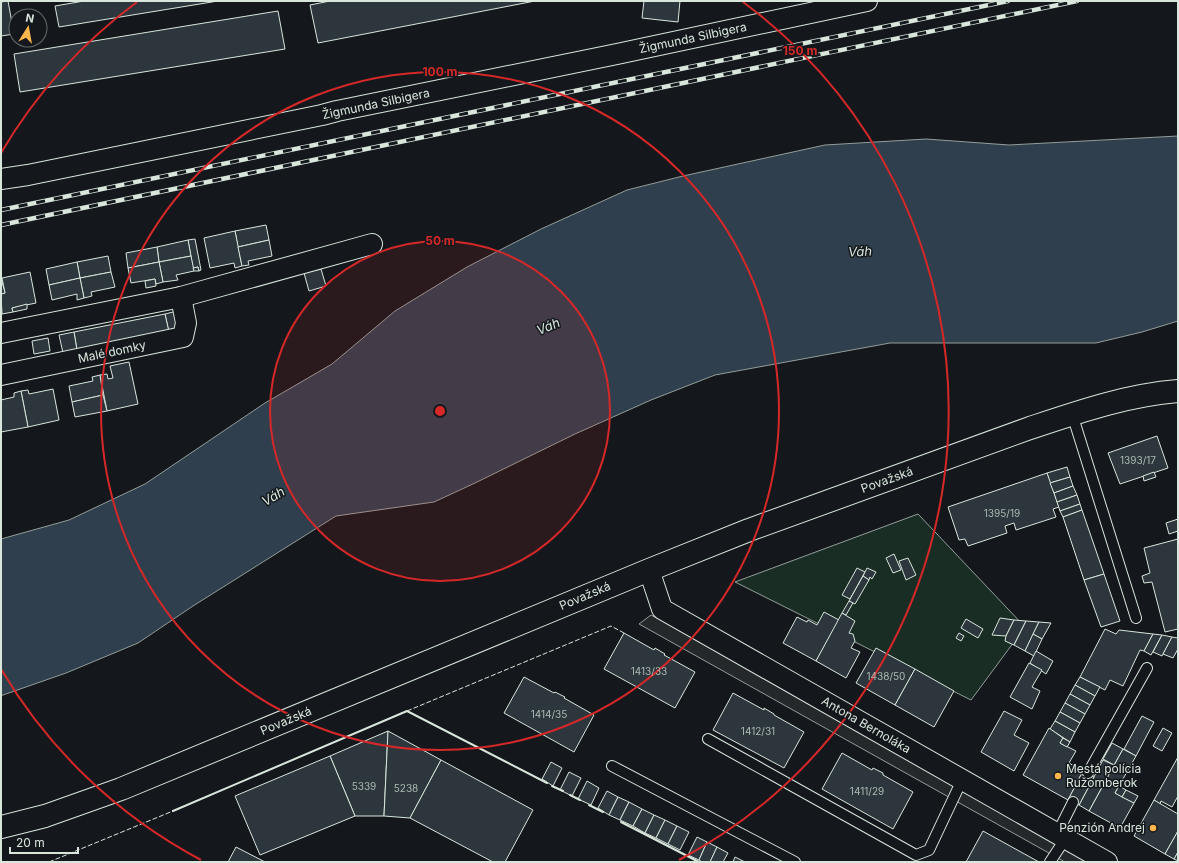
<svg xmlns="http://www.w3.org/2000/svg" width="1179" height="863" font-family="Inter,sans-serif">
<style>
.green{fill:#1a2d24;stroke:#939e99}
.parking{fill:#24282b;stroke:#939e99}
.water{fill:#2f3f4d;stroke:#939e99}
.building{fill:#2c363c;stroke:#d8e6dc}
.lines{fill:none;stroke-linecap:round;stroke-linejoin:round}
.service-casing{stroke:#d8e6dc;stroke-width:12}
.minor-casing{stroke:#d8e6dc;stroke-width:22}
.primary-casing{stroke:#d8e6dc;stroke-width:24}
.service{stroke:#14181c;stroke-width:10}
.minor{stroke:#14181c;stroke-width:20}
.primary{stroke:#14181c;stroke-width:22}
.rail-casing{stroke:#d8e6dc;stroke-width:4.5}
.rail{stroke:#14181c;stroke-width:3;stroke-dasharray:9;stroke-linecap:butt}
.fence{stroke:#d8e6dc;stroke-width:1;stroke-dasharray:5 2;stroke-linecap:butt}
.wall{stroke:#d8e6dc;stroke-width:2}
.ring{fill:none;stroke:#d62828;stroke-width:2}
.poi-dot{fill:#ffb74d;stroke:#14181c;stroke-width:1.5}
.labels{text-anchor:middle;stroke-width:3;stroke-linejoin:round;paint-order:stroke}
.number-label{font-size:10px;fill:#adbab4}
.street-label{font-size:12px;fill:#d8e6dc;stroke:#14181c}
.poi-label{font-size:12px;fill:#d8e6dc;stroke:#14181c;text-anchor:start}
.water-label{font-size:13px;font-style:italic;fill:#d8e6dc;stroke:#14181c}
.centre{fill:#d62828;stroke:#14181c;stroke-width:2}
.ring-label{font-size:12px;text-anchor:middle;font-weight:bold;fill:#d62828;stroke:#14181c;stroke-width:3;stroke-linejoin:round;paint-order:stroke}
</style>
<rect width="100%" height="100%" fill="#14181c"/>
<polygon class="green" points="918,514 1025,627 971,700 735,582"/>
<polygon class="parking" points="651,615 1090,862 1065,862 639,624"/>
<polygon class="water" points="1178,136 1178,321 1142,332 1096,343 890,343 715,375 651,400 575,434 475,483 434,502 336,516 193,606 138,643 66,673 3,695 1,696 1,539 69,520 145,484 265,403 332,364 395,311 467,267 541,229 627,190 683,176 825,145 926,139 1009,145"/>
<g class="building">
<polygon points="8,1 14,34 1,36 1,2"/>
<polygon points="84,1 218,1 59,27 55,6"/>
<polygon points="330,1 535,1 318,43 310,5"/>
<polygon points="644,1 680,1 678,22 642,18"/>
<polygon points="278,11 285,49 20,92 14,54"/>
<polygon points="266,225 269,240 238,247 235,231"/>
<polygon points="235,231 242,266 235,268 234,263 210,268 204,238"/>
<polygon points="195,239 201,270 199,271 198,267 193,268 188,240"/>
<polygon points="188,240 191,256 159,262 157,247"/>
<polygon points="269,240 272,256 248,261 249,265 242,266 238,247"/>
<polygon points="157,247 159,262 128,268 126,253"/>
<polygon points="108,256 111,272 80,278 77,262"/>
<polygon points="191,256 194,271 176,275 178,280 163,282 159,262"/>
<polygon points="77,262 80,278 49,285 46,269"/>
<polygon points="159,262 163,282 156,284 155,279 131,283 128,268"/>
<polygon points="198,267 199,271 194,271 193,268"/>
<polygon points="321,269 326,286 309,291 304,273"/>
<polygon points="30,272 36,303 12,308 13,312 2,314 1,294 5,293 2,278"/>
<polygon points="111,272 115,287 91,292 92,296 84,298 80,278"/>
<polygon points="1,278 5,293 1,294"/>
<polygon points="80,278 84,298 77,300 77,294 52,300 49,285"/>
<polygon points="155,279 156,286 146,288 145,281"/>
<polygon points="27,304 27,309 13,312 12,308"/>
<polygon points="177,311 181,329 169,332 165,314"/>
<polygon points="165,314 169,332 77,350 74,332"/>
<polygon points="74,332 77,350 63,353 59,335"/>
<polygon points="48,338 50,351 34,354 32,341"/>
<polygon points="129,362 138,404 107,411 100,375 107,374 108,379 113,378 110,366"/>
<polygon points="100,375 103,395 72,402 69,386 93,381 92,377"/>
<polygon points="53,389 59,420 28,427 21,391 28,390 29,394"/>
<polygon points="21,391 28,427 1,432 1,400 14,397 14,393"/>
<polygon points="103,395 107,411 75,417 72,402"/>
<polygon points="1157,436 1168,468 1120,484 1108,453"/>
<polygon points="1067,467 1070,477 1050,483 1047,473"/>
<polygon points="1154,472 1156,477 1144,481 1143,476"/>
<polygon points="1047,473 1059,507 1053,509 1056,517 1016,530 1014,523 1005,526 1007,533 968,546 965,539 959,540 948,507"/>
<polygon points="1070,477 1073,486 1054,493 1050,483"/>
<polygon points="1073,486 1077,495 1057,502 1054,493"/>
<polygon points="1077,495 1080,504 1060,511 1057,502"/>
<polygon points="1080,504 1082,510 1063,517 1060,511"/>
<polygon points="1082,510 1104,574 1084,580 1063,517"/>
<polygon points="1178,519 1178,531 1169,534 1166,523"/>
<polygon points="1178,539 1178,629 1165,632 1152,582 1144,583 1142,576 1150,573 1144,548"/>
<polygon points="894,554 901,570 893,573 886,558"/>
<polygon points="908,558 916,575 906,580 899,561"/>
<polygon points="857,568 865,572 850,599 842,595"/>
<polygon points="867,568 876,572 872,579 870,577 869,580 863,576"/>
<polygon points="1104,574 1120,621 1101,627 1084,580"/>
<polygon points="863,576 869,580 855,604 849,601"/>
<polygon points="849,601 853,603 846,615 842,613"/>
<polygon points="824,612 839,620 816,661 783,643 797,617 807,622 808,620 817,625"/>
<polygon points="842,613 855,621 849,633 853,634 855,641 851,648 860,652 846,678 816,661"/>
<polygon points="1000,618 1014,620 1006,636 992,635"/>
<polygon points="966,619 983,629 978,638 961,628"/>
<polygon points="1014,620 1026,621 1014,645 1005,641 1006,636"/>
<polygon points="1026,621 1039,622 1025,651 1014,645"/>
<polygon points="1039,622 1051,623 1042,639 1033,634"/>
<polygon points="1105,629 1116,634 1119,630 1153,634 1144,651 1140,650 1123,686 1110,680 1105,690 1080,677"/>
<polygon points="624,633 654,650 655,648 665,654 664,655 695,672 675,708 604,669"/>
<polygon points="959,633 964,636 961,641 956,638"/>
<polygon points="1033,634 1042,639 1034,656 1025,651"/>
<polygon points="1153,634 1162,635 1151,655 1144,651"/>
<polygon points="1162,635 1172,637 1162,656 1153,652"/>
<polygon points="1172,637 1178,638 1178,649 1173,658 1163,654"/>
<polygon points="876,648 915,669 895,705 856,683"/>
<polygon points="1036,651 1053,661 1046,674 1030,663"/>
<polygon points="1029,663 1042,670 1032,687 1040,691 1032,709 1010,697"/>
<polygon points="915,669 954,691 934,727 895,705"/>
<polygon points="524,677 554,693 555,692 565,697 564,698 594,715 574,752 504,713"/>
<polygon points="1080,677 1100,687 1095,696 1075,685"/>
<polygon points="1075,685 1095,696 1090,705 1070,694"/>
<polygon points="733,693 764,710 764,708 774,714 774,715 804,732 784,768 713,730"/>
<polygon points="1070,694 1090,705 1085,714 1065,703"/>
<polygon points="1065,703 1085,714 1080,723 1060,712"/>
<polygon points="1004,711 1022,720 1014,735 1029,743 1014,771 981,752"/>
<polygon points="1060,712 1080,723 1075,732 1055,721"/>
<polygon points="1142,716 1154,722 1136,756 1124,749"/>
<polygon points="1055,721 1075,732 1070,742 1050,729"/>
<polygon points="1049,728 1063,738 1060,743 1076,751 1069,763 1083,771 1068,800 1023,775"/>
<polygon points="1163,728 1172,733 1162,751 1153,746"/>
<polygon points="388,731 384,816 355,816 330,756"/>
<polygon points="388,731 441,760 410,818 384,816"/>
<polygon points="1063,738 1070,742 1067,747 1060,743"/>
<polygon points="1112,743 1123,749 1114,765 1103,759"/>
<polygon points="1123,749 1136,756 1115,793 1134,803 1120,828 1089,811"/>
<polygon points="842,753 872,770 873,768 883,773 883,775 913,792 893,829 822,789"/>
<polygon points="330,756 355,816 260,855 235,796"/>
<polygon points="1178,757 1178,796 1172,807 1161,801 1160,804 1154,800"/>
<polygon points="441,760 533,810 505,862 493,862 410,818"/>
<polygon points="1103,760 1114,765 1089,811 1079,805"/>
<polygon points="551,762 562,768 553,786 542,779"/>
<polygon points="1083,771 1094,777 1079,805 1068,800"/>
<polygon points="569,772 581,778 572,796 560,790"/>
<polygon points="587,781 599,788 591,805 578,799"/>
<polygon points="1119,786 1126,790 1122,797 1115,793"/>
<polygon points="1126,790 1138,796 1134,803 1122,797"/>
<polygon points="607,791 618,797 609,815 598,808"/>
<polygon points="618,797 629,802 620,820 609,815"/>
<polygon points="1154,800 1178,814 1178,831 1165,854 1134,836"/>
<polygon points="629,802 642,809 633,826 620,820"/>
<polygon points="642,809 654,815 645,833 633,826"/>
<polygon points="654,815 665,820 656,838 645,833"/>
<polygon points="665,820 677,826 668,844 656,838"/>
<polygon points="677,826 689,832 680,850 668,844"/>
<polygon points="983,831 1039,862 966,862"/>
<polygon points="1178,831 1178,852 1174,859 1165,854"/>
<polygon points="697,837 707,842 699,860 688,855"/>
<polygon points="707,842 717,847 710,862 702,862 699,860"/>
<polygon points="236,847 265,862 228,862"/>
<polygon points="717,847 728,853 723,862 710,862"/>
<polygon points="1178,852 1178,861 1174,859"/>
<polygon points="735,857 745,862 733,862"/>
</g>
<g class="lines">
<defs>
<g id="service">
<polyline points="1072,414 1136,618"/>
<polyline points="708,739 916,855 929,850 962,780"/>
<polyline points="612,766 795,862"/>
<polyline points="1088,773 1147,668"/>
<polyline points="1057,834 1073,802"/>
<polyline points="1050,862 1065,839"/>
</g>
<g id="minor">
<polyline points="1,179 28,175 322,115 337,111 617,54 867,1"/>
<polyline points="1,333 181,297 372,244"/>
<polyline points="1,375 183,337 186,323 181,297"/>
<polyline points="649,570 662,609 1107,862"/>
</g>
<path id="primary" d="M1,827L45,816L121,789L649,570L749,530L1030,428C1078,412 1127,395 1178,391"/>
</defs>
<use href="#service" class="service-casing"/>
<use href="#minor" class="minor-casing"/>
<use href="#primary" class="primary-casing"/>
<use href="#service" class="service"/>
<use href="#minor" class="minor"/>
<use href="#primary" class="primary"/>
<defs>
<g id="rail">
<polyline points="1,210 1008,1"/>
<polyline points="1,225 1077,1"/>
</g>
</defs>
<use href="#rail" class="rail-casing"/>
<use href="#rail" class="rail"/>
<g class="fence">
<polyline points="407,711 611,626 624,633"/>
<polyline points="49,862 173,811"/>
</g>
<g class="wall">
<polyline points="552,786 563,791"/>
<polyline points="570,795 580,800"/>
<polyline points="589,805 603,812"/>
<polyline points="173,811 407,711 547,783"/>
<polyline points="621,822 699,862"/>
</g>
</g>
<circle cx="440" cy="411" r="170" fill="#d62828" fill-opacity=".12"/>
<g class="ring">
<circle cx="440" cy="411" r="170"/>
<circle cx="440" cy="411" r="339"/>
<path d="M201 860A509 509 0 0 1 1 669M1 153A509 509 0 0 1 137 2M743 2A509 509 0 0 1 679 860"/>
</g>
<g class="poi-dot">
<circle cx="1058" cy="776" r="4"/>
<circle cx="1153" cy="828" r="4"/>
</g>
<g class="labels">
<g class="number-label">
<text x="1138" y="464">1393/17</text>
<text x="1002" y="517">1395/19</text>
<text x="649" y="675">1413/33</text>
<text x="886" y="680">1438/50</text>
<text x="549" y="718">1414/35</text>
<text x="758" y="735">1412/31</text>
<text x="364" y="790">5339</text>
<text x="406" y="792">5238</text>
<text x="867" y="795">1411/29</text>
</g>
<g class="street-label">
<text transform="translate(693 38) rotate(-12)" y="4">Žigmunda Silbigera</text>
<text transform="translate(376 104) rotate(-12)" y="4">Žigmunda Silbigera</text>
<text transform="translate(112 352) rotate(-12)" y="4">Malé domky</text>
<text transform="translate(887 480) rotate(-20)" y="4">Považská</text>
<text transform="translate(585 596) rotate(-23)" y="4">Považská</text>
<text transform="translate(286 721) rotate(-23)" y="4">Považská</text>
<text transform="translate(866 725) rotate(30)" y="4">Antona Bernoláka</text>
</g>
<g class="poi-label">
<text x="1066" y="773">Mestá polícia<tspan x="1066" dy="14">Ružomberok</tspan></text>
<text x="1145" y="832" text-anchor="end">Penzión Andrej</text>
</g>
<g class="water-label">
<text transform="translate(860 251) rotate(-2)" y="5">Váh</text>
<text transform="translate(548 326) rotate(-23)" y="5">Váh</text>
<text transform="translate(273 496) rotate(-31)" y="5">Váh</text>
</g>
</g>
<circle cx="440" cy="411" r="6" class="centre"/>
<g class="ring-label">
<text x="800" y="55">150 m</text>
<text x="440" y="76">100 m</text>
<text x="440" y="245">50 m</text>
</g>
<rect width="1179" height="863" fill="none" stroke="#d8e6dc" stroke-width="4"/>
<g transform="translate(28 28) rotate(11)"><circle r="19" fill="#14181c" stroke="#626a69"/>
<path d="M0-3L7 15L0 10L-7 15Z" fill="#ffb74d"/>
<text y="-6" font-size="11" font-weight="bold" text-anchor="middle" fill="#d8e6dc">N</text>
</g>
<path d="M10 847v6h68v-6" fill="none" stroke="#d8e6dc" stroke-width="2"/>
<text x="16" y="847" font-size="12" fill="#d8e6dc" stroke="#14181c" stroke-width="3" paint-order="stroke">20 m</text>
</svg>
